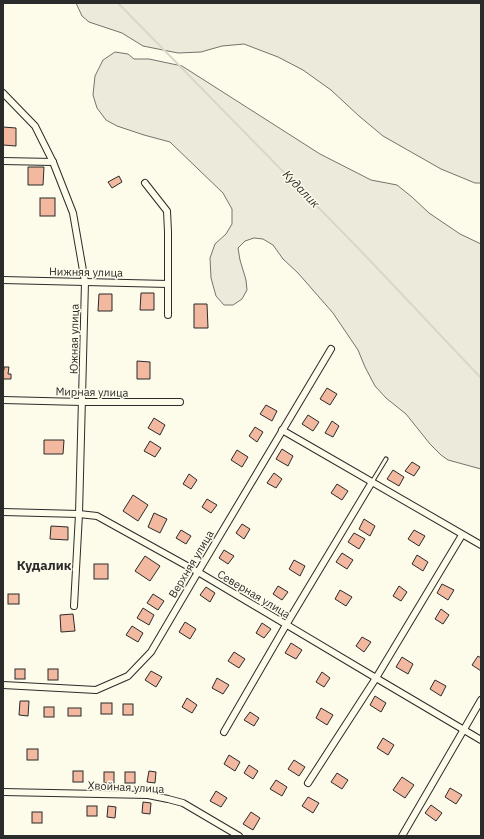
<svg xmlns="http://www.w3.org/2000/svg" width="484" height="839" font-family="'IBM Plex Sans',sans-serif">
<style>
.green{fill:#ecebdb;stroke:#74746e}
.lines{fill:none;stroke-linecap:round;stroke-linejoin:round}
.stream{stroke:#d8d7c9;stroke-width:2}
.building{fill:#f2b8a0;stroke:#2b2b2b}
.service-casing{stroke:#2b2b2b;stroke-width:5}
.minor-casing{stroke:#2b2b2b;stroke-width:8}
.service{stroke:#fdfbea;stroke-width:3}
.minor{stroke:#fdfbea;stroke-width:6}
.labels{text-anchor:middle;stroke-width:3;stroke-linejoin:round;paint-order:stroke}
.street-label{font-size:11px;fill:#2b2b2b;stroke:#fdfbea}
.water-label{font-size:12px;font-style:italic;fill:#2b2b2b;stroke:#fdfbea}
.quarter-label{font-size:13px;font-weight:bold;fill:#2b2b2b;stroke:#fdfbea}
</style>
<rect width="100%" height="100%" fill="#fdfbea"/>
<g class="green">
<polygon points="76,3 481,3 481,183 475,183 441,169 383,136 359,116 331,90 303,70 278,57 244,44 222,46 201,52 178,53 143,46 122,33 89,22 82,16"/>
<polygon points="115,52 128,54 134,59 149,59 182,66 320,154 371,180 397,185 412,197 429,213 460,234 481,244 481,469 448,460 441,455 430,444 406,414 386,398 375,386 365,367 358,350 333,313 298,273 283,259 273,245 263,239 254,238 245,241 238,248 240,260 246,280 247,290 242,299 233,305 224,305 216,296 211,278 210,258 215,244 226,234 232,224 232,209 223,193 170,142 144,135 117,126 106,120 97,108 93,95 95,76 103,60"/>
</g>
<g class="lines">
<polyline class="stream" points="118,3 360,250 481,378"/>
</g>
<g class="building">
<polygon points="3,127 16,128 16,146 3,145"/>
<polygon points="28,167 44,167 43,185 28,185"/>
<polygon points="119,176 122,182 112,188 108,182"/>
<rect x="40" y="198" width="15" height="18"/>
<polygon points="141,293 154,293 154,310 140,310"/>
<polygon points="99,294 112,294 112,311 98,311"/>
<polygon points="194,304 207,304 208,328 194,328"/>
<polygon points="137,361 150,362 150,379 137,379"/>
<polygon points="4,367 9,367 8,374 11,374 11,379 3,379 3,370 4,370"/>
<polygon points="327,388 337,394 330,405 320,399"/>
<polygon points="266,405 277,411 272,421 260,414"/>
<polygon points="308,415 319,422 313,431 302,424"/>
<polygon points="154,418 165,425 160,435 148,428"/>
<polygon points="332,421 339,426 333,437 325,433"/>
<polygon points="255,427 263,432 257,442 249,436"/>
<polygon points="44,440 64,440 63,454 44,454"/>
<polygon points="150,441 161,448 155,457 144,451"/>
<polygon points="282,449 293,456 288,466 276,459"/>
<polygon points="237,450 248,457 242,467 231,460"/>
<polygon points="412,462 420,467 414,476 405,471"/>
<polygon points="393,470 404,477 399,486 387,479"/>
<polygon points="274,473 282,479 276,488 267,483"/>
<polygon points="189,474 197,480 191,489 183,484"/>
<polygon points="337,484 348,491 342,500 331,493"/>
<polygon points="133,495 148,505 138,521 123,511"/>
<polygon points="207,499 217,505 211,513 202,507"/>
<polygon points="154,513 167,519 160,533 148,527"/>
<polygon points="364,519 375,526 370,536 359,529"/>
<polygon points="242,524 250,529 244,539 236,533"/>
<polygon points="51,526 68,527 68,540 50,539"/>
<polygon points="181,530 191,536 186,544 176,538"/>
<polygon points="414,530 425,536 419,546 408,539"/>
<polygon points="354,533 365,539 359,549 348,542"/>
<polygon points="224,550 234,556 228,564 219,558"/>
<polygon points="342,553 353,560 347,569 336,562"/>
<polygon points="417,555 428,562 423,571 412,564"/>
<polygon points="145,556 160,566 150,581 135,571"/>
<polygon points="294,560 305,566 300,576 289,569"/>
<rect x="94" y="564" width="14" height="15"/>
<polygon points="442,584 454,590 448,600 437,593"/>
<polygon points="278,586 288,592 282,600 273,594"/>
<polygon points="399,586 407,592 401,601 393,596"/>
<polygon points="206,587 215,593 210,602 200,595"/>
<polygon points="340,590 352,597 346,606 335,599"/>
<rect x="8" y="594" width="11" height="10"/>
<polygon points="153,594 164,601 158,610 147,603"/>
<polygon points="143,608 154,615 149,625 137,618"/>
<polygon points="441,609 449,615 443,624 435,619"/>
<polygon points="73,614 75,631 61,632 60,615"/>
<polygon points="185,622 196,629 190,639 179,632"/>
<polygon points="262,623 271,629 264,638 256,633"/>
<polygon points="132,626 143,633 138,642 126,635"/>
<polygon points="362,637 371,642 364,652 356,646"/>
<polygon points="291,643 302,650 296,659 285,653"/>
<polygon points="234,652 245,659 239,668 228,661"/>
<polygon points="478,656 481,658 481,671 472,665"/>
<polygon points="402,657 413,664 408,674 396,667"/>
<rect x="15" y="669" width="10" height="10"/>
<rect x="48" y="669" width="10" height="11"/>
<polygon points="151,671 162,677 156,687 145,680"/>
<polygon points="322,672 330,678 324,687 316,682"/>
<polygon points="217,678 229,685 223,694 212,688"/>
<polygon points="435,680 446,686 441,696 430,689"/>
<polygon points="375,696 386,703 381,712 370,705"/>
<polygon points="187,698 197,705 192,713 182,707"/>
<polygon points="20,701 29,701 28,716 19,715"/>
<rect x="101" y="703" width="11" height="11"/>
<rect x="123" y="704" width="10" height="11"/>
<rect x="44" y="707" width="10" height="10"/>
<rect x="68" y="708" width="13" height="8"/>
<polygon points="321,708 333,715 327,725 316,718"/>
<polygon points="250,712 259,718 254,726 244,720"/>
<polygon points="383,738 394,745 388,755 377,748"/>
<rect x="27" y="749" width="11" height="11"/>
<polygon points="229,755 240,762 235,771 224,764"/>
<polygon points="294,760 305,767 299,776 288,769"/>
<polygon points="249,765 258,771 253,779 244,773"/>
<rect x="73" y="771" width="10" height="11"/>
<polygon points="149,771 156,772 155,783 147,782"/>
<rect x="104" y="772" width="10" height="11"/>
<rect x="125" y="772" width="10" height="11"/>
<polygon points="337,773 348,780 342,789 331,782"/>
<polygon points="402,777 414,785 405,798 393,790"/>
<polygon points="276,780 287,787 282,796 270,789"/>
<polygon points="450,788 462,795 456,804 445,797"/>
<polygon points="216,791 227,798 221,807 210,801"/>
<polygon points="308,797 319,803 313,813 302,806"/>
<polygon points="143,802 151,803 150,814 142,813"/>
<polygon points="431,805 442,813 436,821 425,813"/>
<rect x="87" y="806" width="10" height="10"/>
<polygon points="108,806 116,807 115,818 107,817"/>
<rect x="32" y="812" width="10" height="11"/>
<polygon points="251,812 260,818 253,830 243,824"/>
</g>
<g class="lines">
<defs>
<polyline id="service" points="372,482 386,459"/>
<g id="minor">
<polyline points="3,93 35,126 53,162 73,213 85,282 79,514 74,606"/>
<polyline points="3,161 53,162"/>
<polyline points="145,183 167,211 168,232 168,315"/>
<polyline points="3,280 168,284"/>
<polyline points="3,400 82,402 180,402"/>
<polyline points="282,430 481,545"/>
<polyline points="3,512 79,514 97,516 198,572 376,678 481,740"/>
<polyline points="3,685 96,690 128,676 151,652 198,572 331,349"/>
<polyline points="224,732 286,625 372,482"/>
<polyline points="308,783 376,678 462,535"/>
<polyline points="3,792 148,795 168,799 183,803 239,836"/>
<polyline points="402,836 481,700"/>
</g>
</defs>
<use href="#service" class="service-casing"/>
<use href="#minor" class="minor-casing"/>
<use href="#service" class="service"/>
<use href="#minor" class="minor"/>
</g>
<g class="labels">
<g class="street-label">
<text transform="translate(86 272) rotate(1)" y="4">Нижняя улица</text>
<text transform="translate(74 339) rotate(-89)" y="4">Южная улица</text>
<text transform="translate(92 392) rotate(1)" y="4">Мирная улица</text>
<text transform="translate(191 564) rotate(-59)" y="4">Верхняя улица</text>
<text transform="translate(254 594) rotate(31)" y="4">Северная улица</text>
<text transform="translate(126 787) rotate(3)" y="4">Хвойная улица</text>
</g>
<g class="water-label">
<text transform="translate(301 189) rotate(46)" y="4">Кудалик</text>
</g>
<g class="quarter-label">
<text x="44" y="570">Кудалик</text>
</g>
</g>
<rect width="484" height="839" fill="none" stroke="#2b2b2b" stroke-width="8"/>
</svg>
